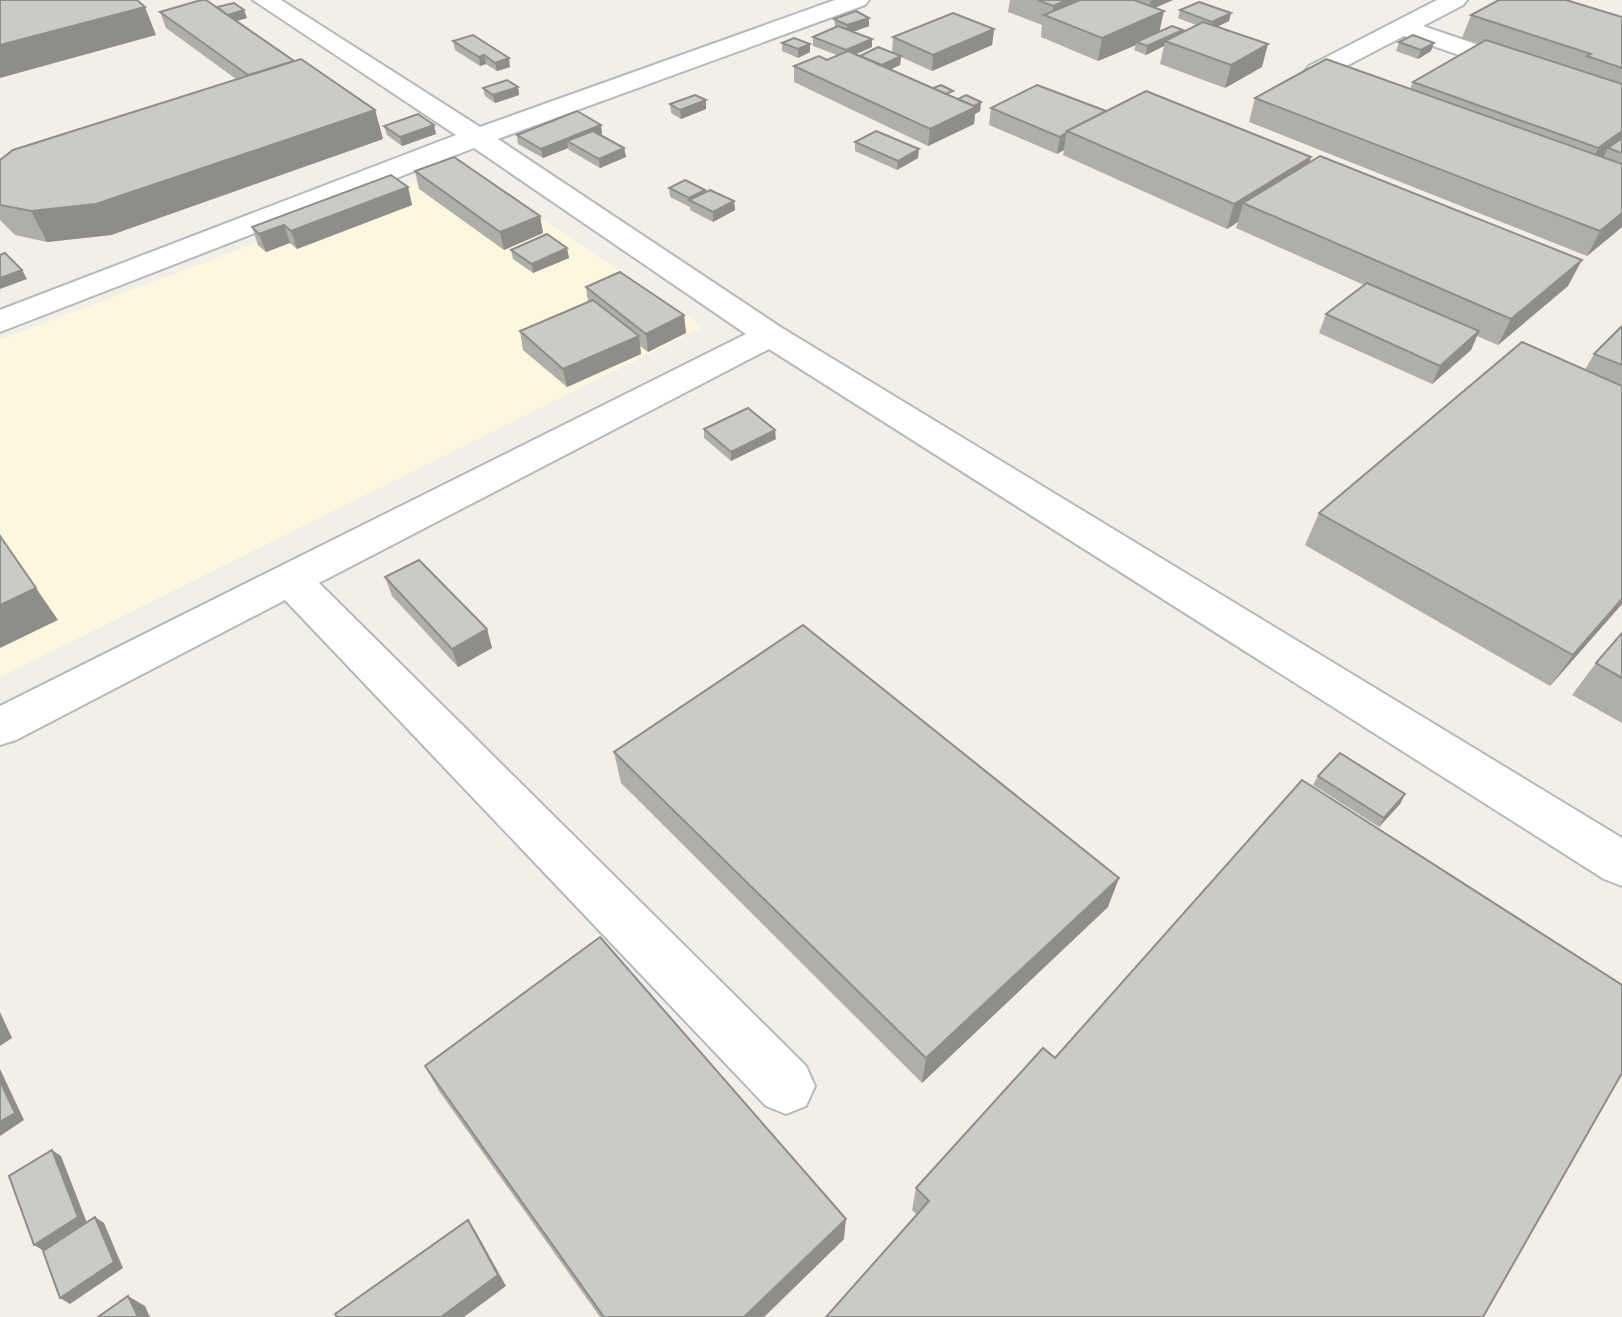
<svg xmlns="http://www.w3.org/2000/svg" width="1622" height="1317" font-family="Manrope,sans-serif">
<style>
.commercial{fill:#fef7e0}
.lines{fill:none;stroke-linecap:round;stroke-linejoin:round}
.minor-casing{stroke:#b5b8bc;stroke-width:4}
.minor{fill:#fff;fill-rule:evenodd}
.wall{fill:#afaea9}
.shaded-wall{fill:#8f8d8a}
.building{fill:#cccac5;stroke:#8f8d8a;stroke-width:2}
</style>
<rect width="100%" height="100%" fill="#f1efe8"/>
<polygon class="commercial" points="461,165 703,327 0,677 0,340"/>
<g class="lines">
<defs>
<g id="minor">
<polygon points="253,0 281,0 480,127 835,0 869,0 865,5 498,139 782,328 1622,838 1622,886 1604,879 769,349 319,583 806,1066 815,1086 806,1106 786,1114 766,1106 285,600 16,740 0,745 0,706 746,334 474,148 0,332 0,310 456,135"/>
<polygon points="1437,0 1467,0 1463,5 1423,26 1622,94 1622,111 1404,36 1327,76 1309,76 1305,71 1309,66"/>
</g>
</defs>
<use href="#minor" class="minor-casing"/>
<use href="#minor" class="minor"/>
</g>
<g class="wall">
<polygon points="1010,0 1173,0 1155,8 1160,31 1183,30 1183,32 1196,25 1178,18 1180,10 1231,13 1229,21 1217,27 1262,67 1225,88 1160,64 1164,46 1146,55 1134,50 1136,45 1098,61 1041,37 1042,25 1008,12"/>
<polygon points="217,8 247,18 236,21 294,61 375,110 383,139 111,235 47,242 15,235 0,220 0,160 236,79 166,28 160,12"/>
<polygon points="1471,15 1622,17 1622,227 1587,256 1249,122 1255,98 1410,89 1413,82 1479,43 1462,38"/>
<polygon points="834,19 869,26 853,32 872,39 872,47 856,54 860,56 892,53 893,37 994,29 992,45 932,71 901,57 900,65 891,69 958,99 981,102 980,111 975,114 974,124 928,146 794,82 794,66 827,60 837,55 813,46 813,37 835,27"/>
<polygon points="453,41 510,67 497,71 486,64 480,66 455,50"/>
<polygon points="1399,42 1431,51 1418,59 1396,51"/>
<polygon points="782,43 810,52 798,58 782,51"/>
<polygon points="518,87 519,95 495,103 485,96 483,88"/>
<polygon points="670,104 706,109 681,119 671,113"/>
<polygon points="991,108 1106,111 1309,163 1568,286 1498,345 1477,336 1471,350 1432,384 1319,333 1326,314 1364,285 1236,228 1238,222 1227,229 1063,155 1064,150 1057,154 989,125"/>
<polygon points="434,125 436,134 402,146 387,135 384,126"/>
<polygon points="601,125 602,134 600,135 624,148 626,157 600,168 569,150 568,148 543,158 518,144 517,135"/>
<polygon points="855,142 918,158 897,170 855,151"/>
<polygon points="415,171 540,216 543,233 504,250 419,189"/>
<polygon points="408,187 412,205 297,249 290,243 266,252 258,245 252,227"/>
<polygon points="669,188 705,190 705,192 734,201 735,210 713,222 690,210 690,207 670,197"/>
<polygon points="567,248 569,258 533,273 513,259 511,250"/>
<polygon points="586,287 684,315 686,333 648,352 640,346 641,354 567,387 523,350 520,331 588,302"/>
<polygon points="1622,326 1622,604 1550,686 1305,545 1319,513 1585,370 1594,354"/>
<polygon points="704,429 776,439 731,461 704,438"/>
<polygon points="385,577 487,629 492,648 458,667 392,596"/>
<polygon points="1622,633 1622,723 1572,695 1596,663"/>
<polygon points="614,752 1108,907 922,1083 621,783"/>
<polygon points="1318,776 1405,794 1400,804 1379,827 1313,785"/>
<polygon points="1055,1058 917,1215 912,1210 916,1188"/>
<polygon points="425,1066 844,1239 764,1317 600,1317 439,1091"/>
</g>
<g class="shaded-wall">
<polygon points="1067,0 1101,0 1052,18 1053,6"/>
<polygon points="1151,0 1173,0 1149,10"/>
<polygon points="145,7 156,35 0,78 0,45"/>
<polygon points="244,10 247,18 230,23 228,15"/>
<polygon points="1164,11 1159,34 1136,42 1136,45 1098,61 1102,38"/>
<polygon points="1231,13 1229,21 1210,30 1212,22"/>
<polygon points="869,18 869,26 847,34 847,25"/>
<polygon points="994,29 992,45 932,71 933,55"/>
<polygon points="1183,30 1181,38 1165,41 1164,46 1146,55 1147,46"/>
<polygon points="872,39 872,47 846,59 846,50"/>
<polygon points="1434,43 1431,51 1418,59 1421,50"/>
<polygon points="810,44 810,52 798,58 798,49"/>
<polygon points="1268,44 1262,67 1225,88 1231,65"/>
<polygon points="484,55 486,64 480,66 479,57"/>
<polygon points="901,56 900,65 881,74 881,65"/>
<polygon points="509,58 510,67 497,71 495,63"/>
<polygon points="518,87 519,95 495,103 493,95"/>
<polygon points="706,100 706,109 681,119 680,110"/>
<polygon points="981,102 980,111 975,114 974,124 928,146 930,129"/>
<polygon points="375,110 383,139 111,235 47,242 31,211"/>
<polygon points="434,125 436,134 402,146 400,137"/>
<polygon points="601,125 602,134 574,145 567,141 568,148 543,158 541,149"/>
<polygon points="1622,131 1622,146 1608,148 1601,162 1586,172 1598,148"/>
<polygon points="1066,133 1064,150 1057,154 1060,137"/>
<polygon points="624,148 626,157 600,168 599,159"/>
<polygon points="919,149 918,158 897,170 898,161"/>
<polygon points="1311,157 1303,182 1243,203 1238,222 1227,229 1234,204"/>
<polygon points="408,187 412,205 297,249 291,231"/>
<polygon points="705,190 705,199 689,200 689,207 689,198"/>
<polygon points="734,201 735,210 713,222 713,212"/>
<polygon points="1622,213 1622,227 1587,256 1600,231"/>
<polygon points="540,216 543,233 504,250 500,232"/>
<polygon points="284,225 290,243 266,252 259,234"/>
<polygon points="567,248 569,258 533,273 532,264"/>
<polygon points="1582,260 1568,286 1498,345 1511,319"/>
<polygon points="22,270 27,279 0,289 0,278"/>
<polygon points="684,315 686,333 648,352 646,334"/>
<polygon points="1479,331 1471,350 1432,384 1440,366"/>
<polygon points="639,336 641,354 567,387 563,369"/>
<polygon points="775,430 776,439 731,461 731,452"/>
<polygon points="36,588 58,620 0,648 0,605"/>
<polygon points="1622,599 1622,604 1550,686 1573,655"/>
<polygon points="487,629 492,648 458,667 452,649"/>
<polygon points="1405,794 1400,804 1379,827 1384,818"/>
<polygon points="1119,878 1108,907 922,1083 926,1058"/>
<polygon points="0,1012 12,1038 0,1046"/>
<polygon points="0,1069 24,1120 0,1136"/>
<polygon points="52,1150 61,1156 87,1223 44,1251 34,1245"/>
<polygon points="95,1217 104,1223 123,1268 70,1304 60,1298"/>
<polygon points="846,1219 844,1239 764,1317 744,1317"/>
<polygon points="468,1220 476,1232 506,1286 464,1317 441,1317"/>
<polygon points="128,1296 145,1306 150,1317 138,1317"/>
</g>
<g class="building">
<polygon points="0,0 137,0 145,7 0,45"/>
<polygon points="201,0 206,0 294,61 248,75 160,12"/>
<polygon points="1038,0 1067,0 1053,6"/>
<polygon points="1080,0 1134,0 1164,11 1102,38 1044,15"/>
<polygon points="1499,0 1566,0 1622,17 1622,68 1587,56 1591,54 1471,15"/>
<polygon points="1199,2 1231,13 1212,22 1180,10"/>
<polygon points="234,3 244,10 228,15 217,7"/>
<polygon points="856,11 869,18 847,25 834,19"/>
<polygon points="953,13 994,29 933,55 893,37"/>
<polygon points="1203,22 1268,44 1231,65 1165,41"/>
<polygon points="838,26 872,39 846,50 813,37"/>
<polygon points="1172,26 1183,30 1147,46 1136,42"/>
<polygon points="473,35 509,58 495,63 484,55 479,57 453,41"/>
<polygon points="1413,35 1434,43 1421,50 1399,42"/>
<polygon points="794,38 810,44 798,49 782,43"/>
<polygon points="1486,40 1622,84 1622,131 1598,148 1413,82"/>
<polygon points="878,47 901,56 882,65 860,56"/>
<polygon points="848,51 976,107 930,129 794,66 819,56 827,60"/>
<polygon points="301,59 375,110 96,204 31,211 0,205 0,160 13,150"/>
<polygon points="1326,59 1622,164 1622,213 1600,231 1255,98"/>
<polygon points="507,80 518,87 493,95 483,88"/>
<polygon points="941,85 953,91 946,94 933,88"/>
<polygon points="1037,85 1106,111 1067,131 1066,133 1060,137 991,108"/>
<polygon points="1146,91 1311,157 1234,204 1067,131"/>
<polygon points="695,95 706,100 680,110 670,104"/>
<polygon points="966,95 981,102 974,106 958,99"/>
<polygon points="577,111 601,125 541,149 517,135"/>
<polygon points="418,114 434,125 400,137 384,126"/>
<polygon points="593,131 624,148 599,159 567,141"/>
<polygon points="876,131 919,149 898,161 855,142"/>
<polygon points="1622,138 1622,153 1608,148"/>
<polygon points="1320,156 1582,260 1511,319 1243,203"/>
<polygon points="454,157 540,216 500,232 415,171"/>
<polygon points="391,175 408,187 291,231 284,225 259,234 252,227"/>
<polygon points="685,180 705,190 689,198 669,188"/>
<polygon points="710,190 734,201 713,212 689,200"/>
<polygon points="547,234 567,248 532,264 511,250"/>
<polygon points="5,253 22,270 0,278 0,255"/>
<polygon points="620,272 684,315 646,334 586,287"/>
<polygon points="1367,283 1479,331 1440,366 1326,314"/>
<polygon points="593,300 639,336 563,369 520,331"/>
<polygon points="1622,326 1622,365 1594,354"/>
<polygon points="1522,342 1622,386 1622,599 1573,655 1319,513"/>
<polygon points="748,408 775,430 731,452 704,429"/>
<polygon points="0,536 36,588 0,605"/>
<polygon points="419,560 487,629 452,649 385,577"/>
<polygon points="803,625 1119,878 926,1058 614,752"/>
<polygon points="1622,633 1622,678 1596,663"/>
<polygon points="1340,753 1405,794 1384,818 1318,776"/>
<polygon points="1302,780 1622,985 1622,1073 1483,1317 826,1317 929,1201 916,1188 1043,1048 1055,1058"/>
<polygon points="600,937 846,1219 744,1317 604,1317 425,1066"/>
<polygon points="0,1081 15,1113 0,1122"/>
<polygon points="52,1150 78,1217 34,1245 9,1176"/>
<polygon points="95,1217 114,1262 60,1298 43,1251"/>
<polygon points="468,1220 498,1275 441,1317 337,1317 335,1314"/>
<polygon points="128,1296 138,1317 98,1317"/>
</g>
</svg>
